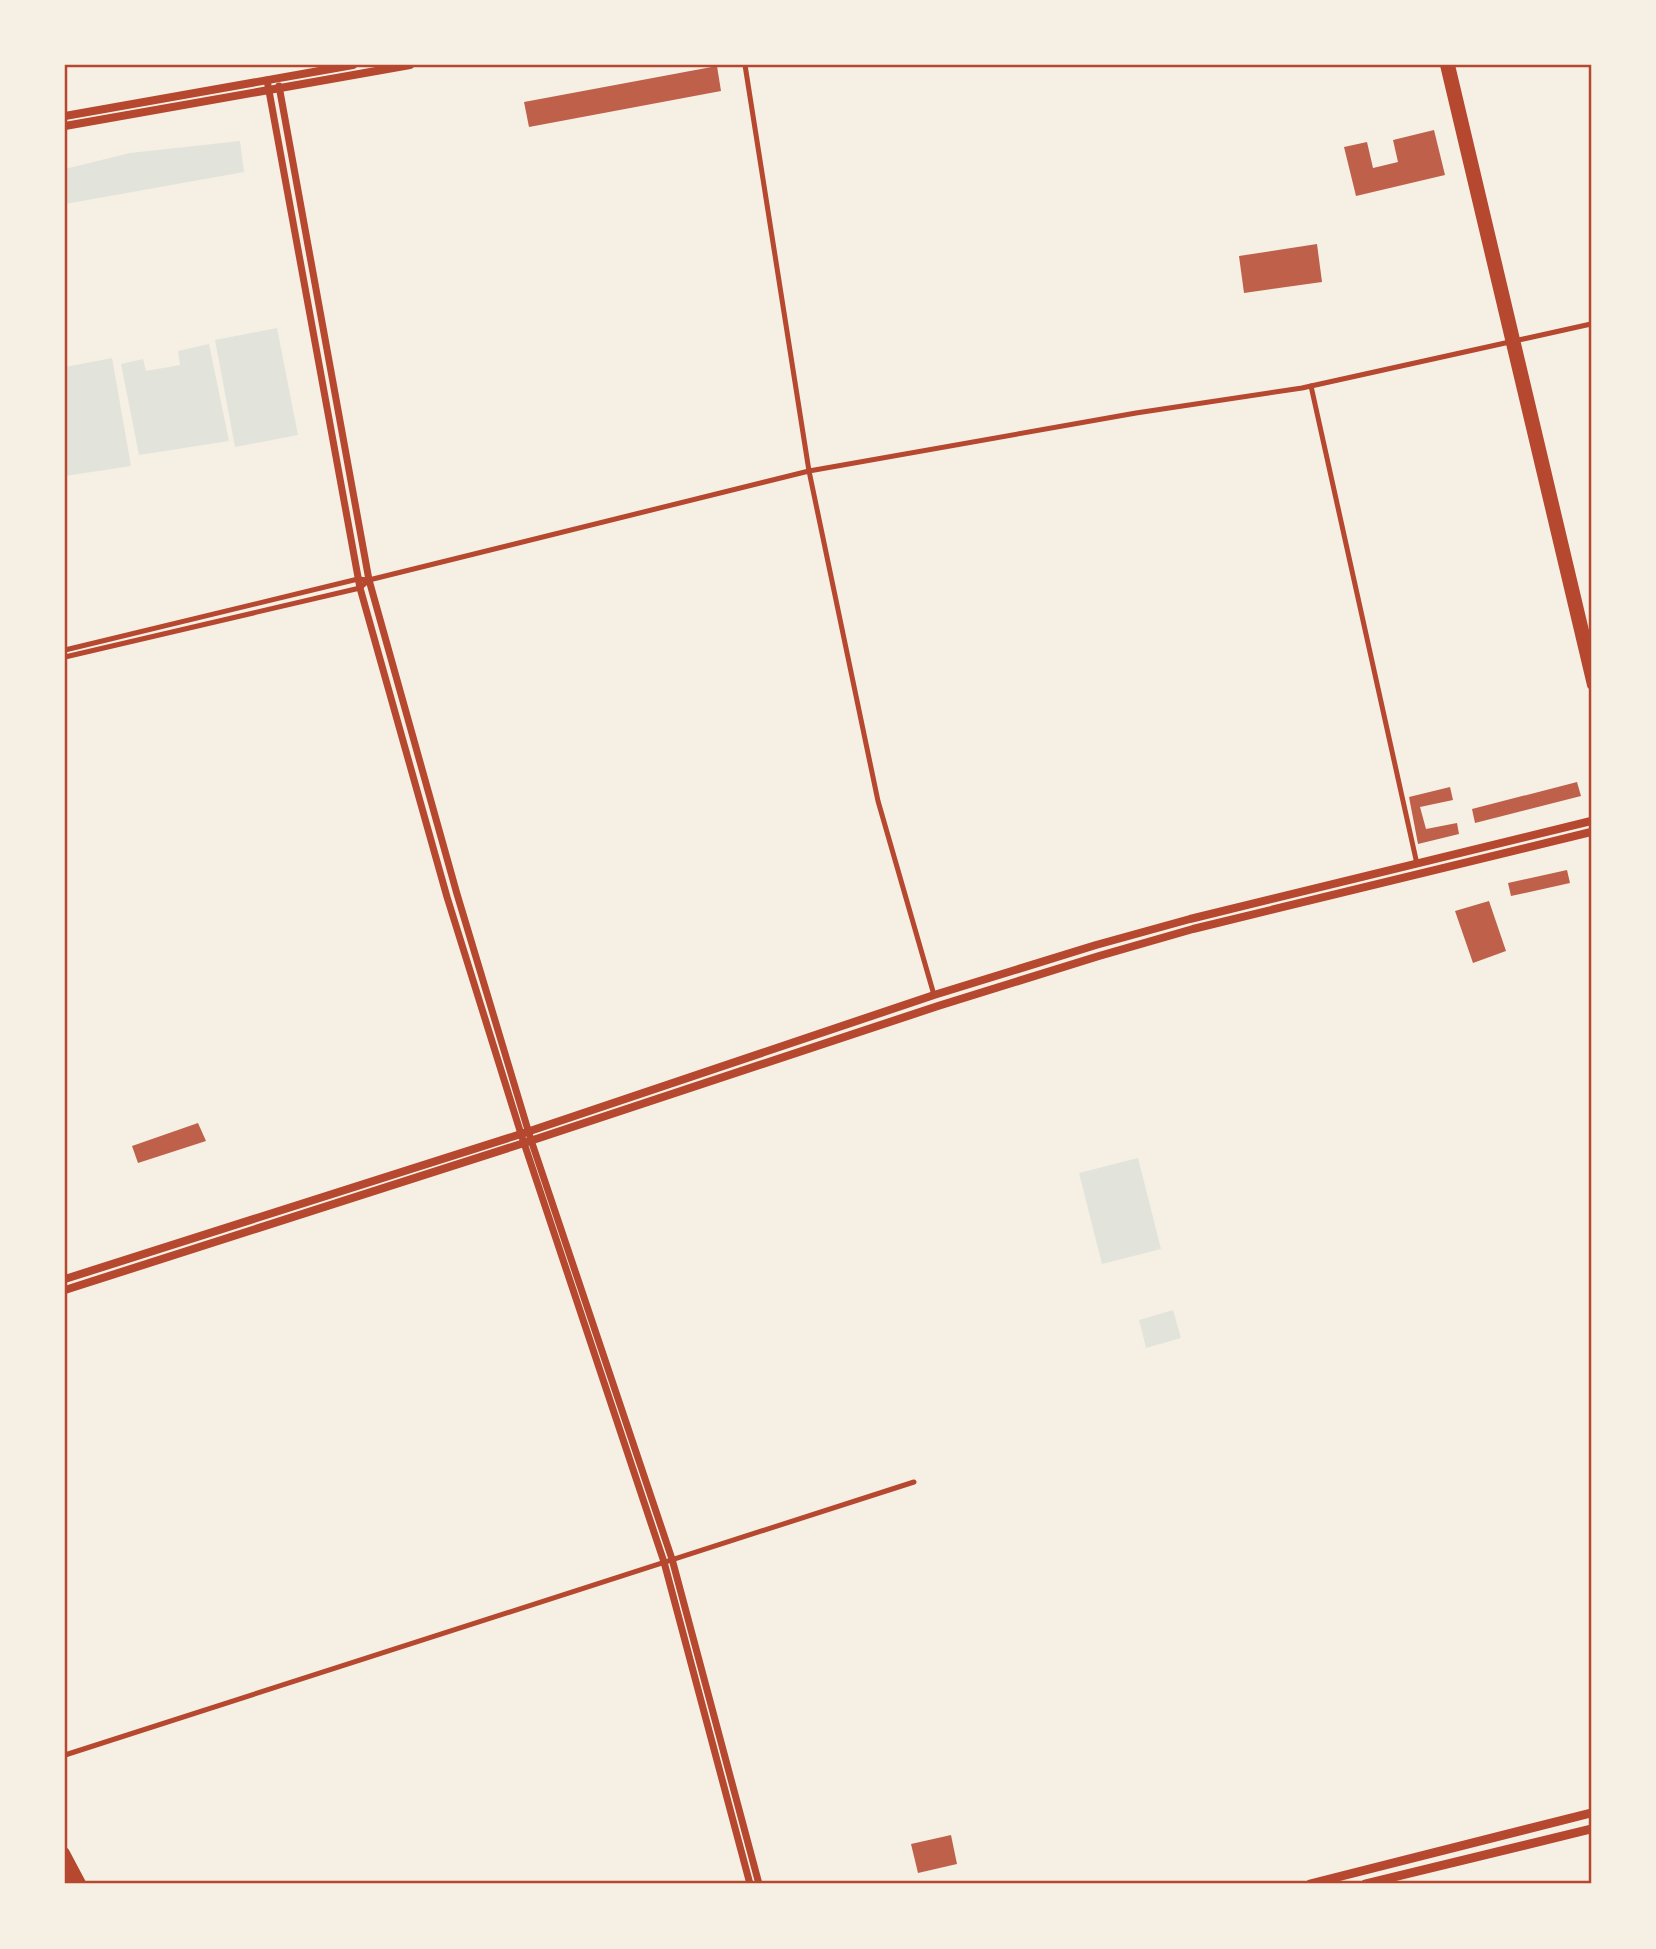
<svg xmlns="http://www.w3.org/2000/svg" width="1656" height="1949" font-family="'Alegreya Sans',sans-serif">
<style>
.green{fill:#e2e4dc}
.building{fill:#bf614a}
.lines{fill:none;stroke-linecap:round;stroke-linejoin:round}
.minor{stroke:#b5482f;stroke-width:5}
.tertiary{stroke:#b5482f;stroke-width:7}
.secondary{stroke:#b5482f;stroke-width:8}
.primary{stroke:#b5482f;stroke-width:9}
.neatline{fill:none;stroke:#b5482f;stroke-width:2.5}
</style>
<rect width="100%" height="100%" fill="#f6efe4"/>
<g class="green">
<polygon points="240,141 244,172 65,204 65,169 130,153"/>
<polygon points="277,328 298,435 235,447 215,340"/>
<polygon points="209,344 229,441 139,455 121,364 143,359 146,371 180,365 178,351"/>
<polygon points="112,358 131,466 65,476 65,367"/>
<polygon points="1138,1158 1161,1249 1102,1264 1079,1173"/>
<polygon points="1173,1310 1181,1338 1146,1348 1139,1320"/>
</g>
<g class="building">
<polygon points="717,66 721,91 529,127 524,102"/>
<polygon points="1434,130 1445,175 1356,196 1344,147 1367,142 1373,168 1398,162 1393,140"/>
<polygon points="1317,244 1322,282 1244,293 1239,256"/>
<polygon points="1577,782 1581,796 1475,823 1472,809"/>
<polygon points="1450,787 1453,800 1420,807 1426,829 1457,823 1459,834 1418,844 1409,797"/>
<polygon points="1567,870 1570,883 1511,896 1508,883"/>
<polygon points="1489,901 1506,951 1473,963 1455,911"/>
<polygon points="198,1123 206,1141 138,1163 132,1146"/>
<polygon points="951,1835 957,1864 918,1873 911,1844"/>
</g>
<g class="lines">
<g class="minor">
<polyline points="745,65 809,471 878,801 934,995"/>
<polyline points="1311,386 1417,864"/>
<polyline points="65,650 358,579 369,580 809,471 1136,413 1302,388 1591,324"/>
<polyline points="65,657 360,588 369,580"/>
<polyline points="65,1755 914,1482"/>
</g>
<g class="tertiary">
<polyline points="267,80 360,588 447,897 521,1134 664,1562 750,1884"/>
<polyline points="279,86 369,580 457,894 531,1140 672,1559 759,1884"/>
</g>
<g class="secondary">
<polyline points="1444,65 1591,685"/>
<polyline points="1451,65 1591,656"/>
<polyline points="65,116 353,65"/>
<polyline points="65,126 410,65"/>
<polyline points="65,1279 521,1134 934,995 1096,945 1190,919 1591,821"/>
<polyline points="65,1290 524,1143 938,1006 1099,956 1193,929 1591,832"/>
</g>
<g class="primary">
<polyline points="65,1852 82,1884"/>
<polyline points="65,1869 73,1884"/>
<polyline points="1310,1884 1591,1813"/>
<polyline points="1365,1884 1591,1829"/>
</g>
</g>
<rect width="1656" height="1949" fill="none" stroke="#f6efe4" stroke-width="133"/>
<rect x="66" y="66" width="1524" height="1816" class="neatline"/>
</svg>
